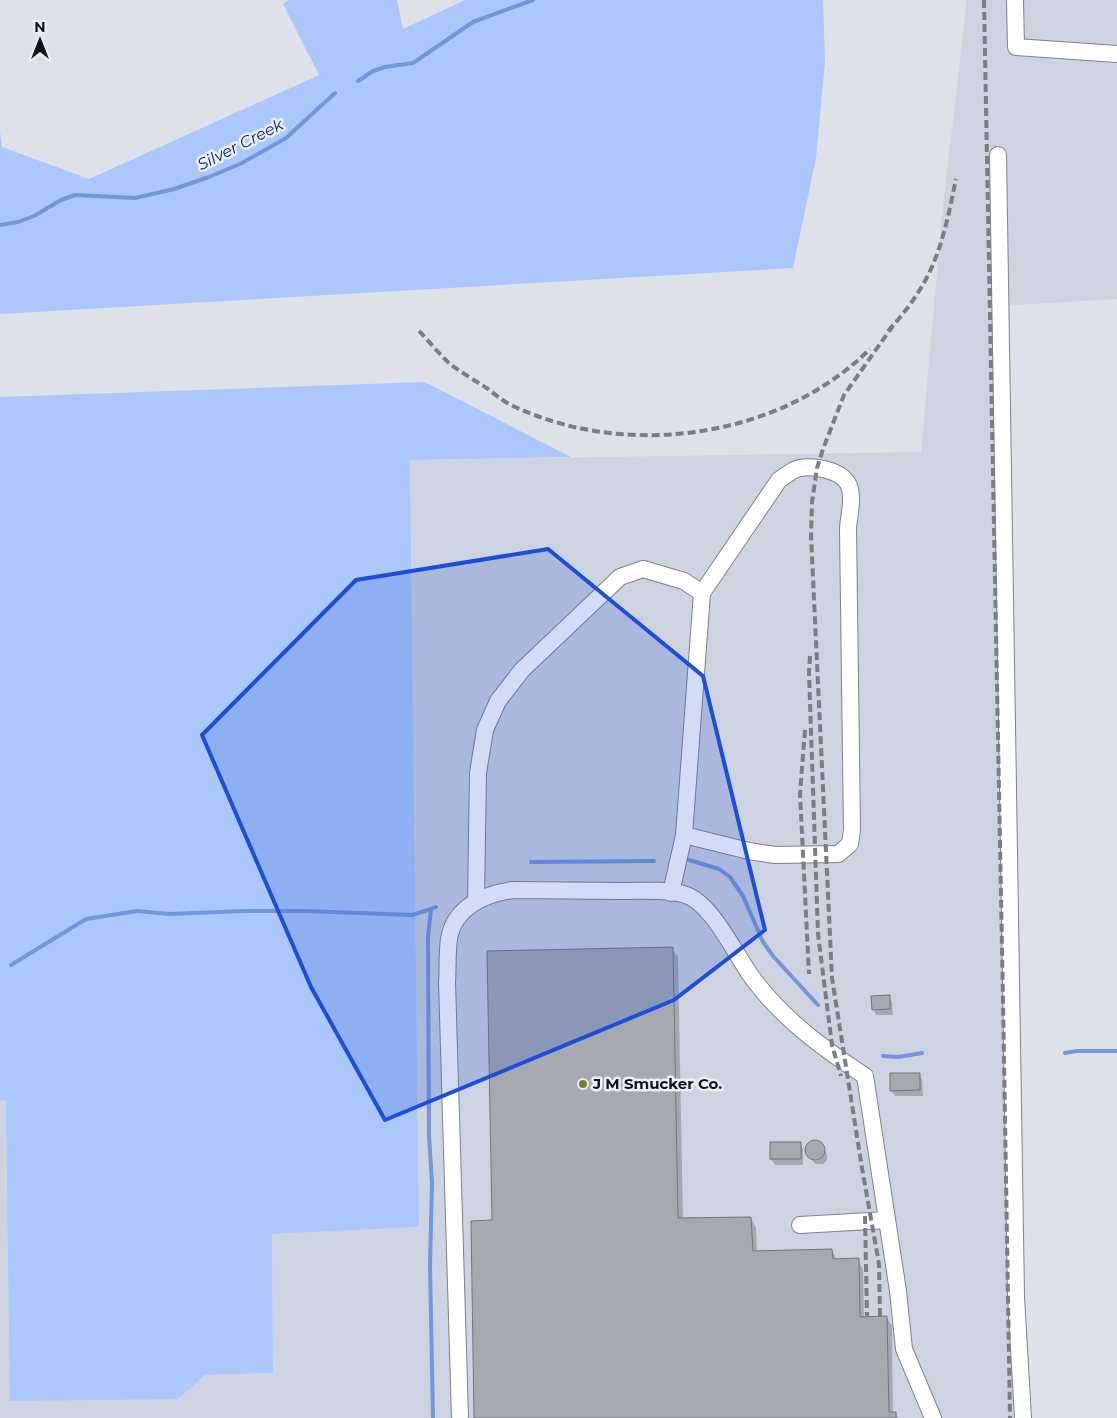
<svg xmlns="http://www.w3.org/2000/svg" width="1117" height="1418" font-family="Montserrat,sans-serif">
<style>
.built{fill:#cdd3e0}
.green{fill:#acc7fb}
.shadow{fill:#0003}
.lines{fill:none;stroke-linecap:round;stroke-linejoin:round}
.stream{stroke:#7496db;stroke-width:4}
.building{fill:#a6a9af;stroke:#72757a}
.minor-casing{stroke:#7f8287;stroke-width:18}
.minor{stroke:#fff;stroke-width:16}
.rail{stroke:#7b7d82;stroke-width:4;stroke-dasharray:8 4;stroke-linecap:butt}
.marked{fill:#1d4ed8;fill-opacity:0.2;stroke:#1d4ed8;stroke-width:4;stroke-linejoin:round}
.poi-dot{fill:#7a812c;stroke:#ebeff5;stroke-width:2}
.labels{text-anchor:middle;stroke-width:5;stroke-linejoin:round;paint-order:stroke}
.poi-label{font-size:15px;font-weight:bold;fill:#121315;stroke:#ebeff5;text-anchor:start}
.water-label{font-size:16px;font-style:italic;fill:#052170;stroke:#ebeff5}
</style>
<rect width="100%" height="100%" fill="#dee1e8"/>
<polygon class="built" points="967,0 1117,0 1117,299 1001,306 1023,1418 0,1418 0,1100 6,1100 178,1399 205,1375 273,1373 272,1234 419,1227 410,460 921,452 943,206"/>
<g class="green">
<polygon points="289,0 397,0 403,29 465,0 823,0 825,62 816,158 793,268 0,314 0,132 2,147 89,179 319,75 283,4"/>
<polygon points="425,382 571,457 410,460 419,1227 272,1234 273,1373 205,1375 178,1399 10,1401 6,1101 0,1100 0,397"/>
</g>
<g class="shadow">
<polygon points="672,948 678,957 683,1220 751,1218 756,1228 757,1252 832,1250 837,1260 858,1260 863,1269 864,1318 886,1317 892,1326 893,1413 896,1413 898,1418 476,1418 494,1221"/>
<polygon points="889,997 892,1002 893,1015 876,1015 873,1009"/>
<polygon points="919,1074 922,1080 923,1096 895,1096 891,1090"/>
<polygon points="811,1142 820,1143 827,1154 827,1160 823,1164 815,1164 808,1154 808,1146"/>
<polygon points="800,1144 803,1149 803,1165 775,1165 771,1159"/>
</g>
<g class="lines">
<g class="stream">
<polyline points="358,81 373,71 385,67 413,63 473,22 533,0"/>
<polyline points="0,225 18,222 34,216 61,200 75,195 135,198 174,189 209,177 242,163 286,138 335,93"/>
<polyline points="689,860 719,869 730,877 743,896 763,942 773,956 818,1005"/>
<polyline points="531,862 654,861"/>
<polyline points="11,965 86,919 137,911 169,914 245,911 304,911 412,915 431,909"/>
<polyline points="1065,1053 1077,1051 1117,1051"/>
<polyline points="883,1056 898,1057 922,1053"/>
<polyline points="433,1418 430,1265 432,1183 429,1136 428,937 431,909 436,907"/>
</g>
</g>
<g class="building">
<polygon points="673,947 678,1218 751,1217 753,1251 832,1249 833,1259 859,1258 860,1317 887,1316 889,1412 896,1412 896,1418 474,1418 471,1221 492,1220 487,951"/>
<polygon points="890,995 890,1009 872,1010 871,996"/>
<polygon points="890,1073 920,1073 920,1090 890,1091"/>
<circle cx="815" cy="1150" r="10"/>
<rect x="770" y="1142" width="31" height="17"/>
</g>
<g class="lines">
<defs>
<g id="minor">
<polyline points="1015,0 1016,47 1117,54"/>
<polyline points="998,155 1016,1297 1023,1418"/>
<path d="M684,835L749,851L775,855L838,854L850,844L852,830L848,528C849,515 855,494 847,482C838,469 813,466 800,468C793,469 785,476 779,480L702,593"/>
<polyline points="476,901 478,773 485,730 498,701 522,670 620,577 643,569 684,581 702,593 684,835 671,893"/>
<polyline points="800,1225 887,1220"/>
<path d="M460,1418L447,982C448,968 447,953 449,939C454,907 485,894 513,890C550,890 586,891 623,891C642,891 664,889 683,894C712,901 736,957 754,980C784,1020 824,1049 865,1076L898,1291L904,1349L933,1418"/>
</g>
</defs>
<use href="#minor" class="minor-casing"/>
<use href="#minor" class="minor"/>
<g class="rail">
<polyline points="984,0 1003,1000 1010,1418"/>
<path d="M419,331C429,341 439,354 450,364C462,373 476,381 488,389C496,395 504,402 513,406C628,460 780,438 870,349"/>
<path d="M888,331C902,316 915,299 925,281C942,250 949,213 956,179"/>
<polyline points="810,656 809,672 818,934 832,1045 841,1076"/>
<polyline points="805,730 800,794 809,974"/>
<polyline points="865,1216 867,1316"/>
<polyline points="880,1316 879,1264 862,1168 832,978 811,536 812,502 817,468 823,449 844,395 892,327"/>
</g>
</g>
<path class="marked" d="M548,549L703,676L765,930L674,1000L385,1120L311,987L202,735L356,580Z"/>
<circle class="poi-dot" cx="583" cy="1084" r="5"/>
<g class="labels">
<g class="poi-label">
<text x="593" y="1089">J M Smucker Co.</text>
</g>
<g class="water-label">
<text transform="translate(240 144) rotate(-27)" y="6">Silver Creek</text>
</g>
</g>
<g transform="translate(40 40)" stroke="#ebeff5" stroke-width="4" paint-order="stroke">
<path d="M0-4L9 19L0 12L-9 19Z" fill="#121315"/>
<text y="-8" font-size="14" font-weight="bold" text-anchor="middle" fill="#121315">N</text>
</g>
</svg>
